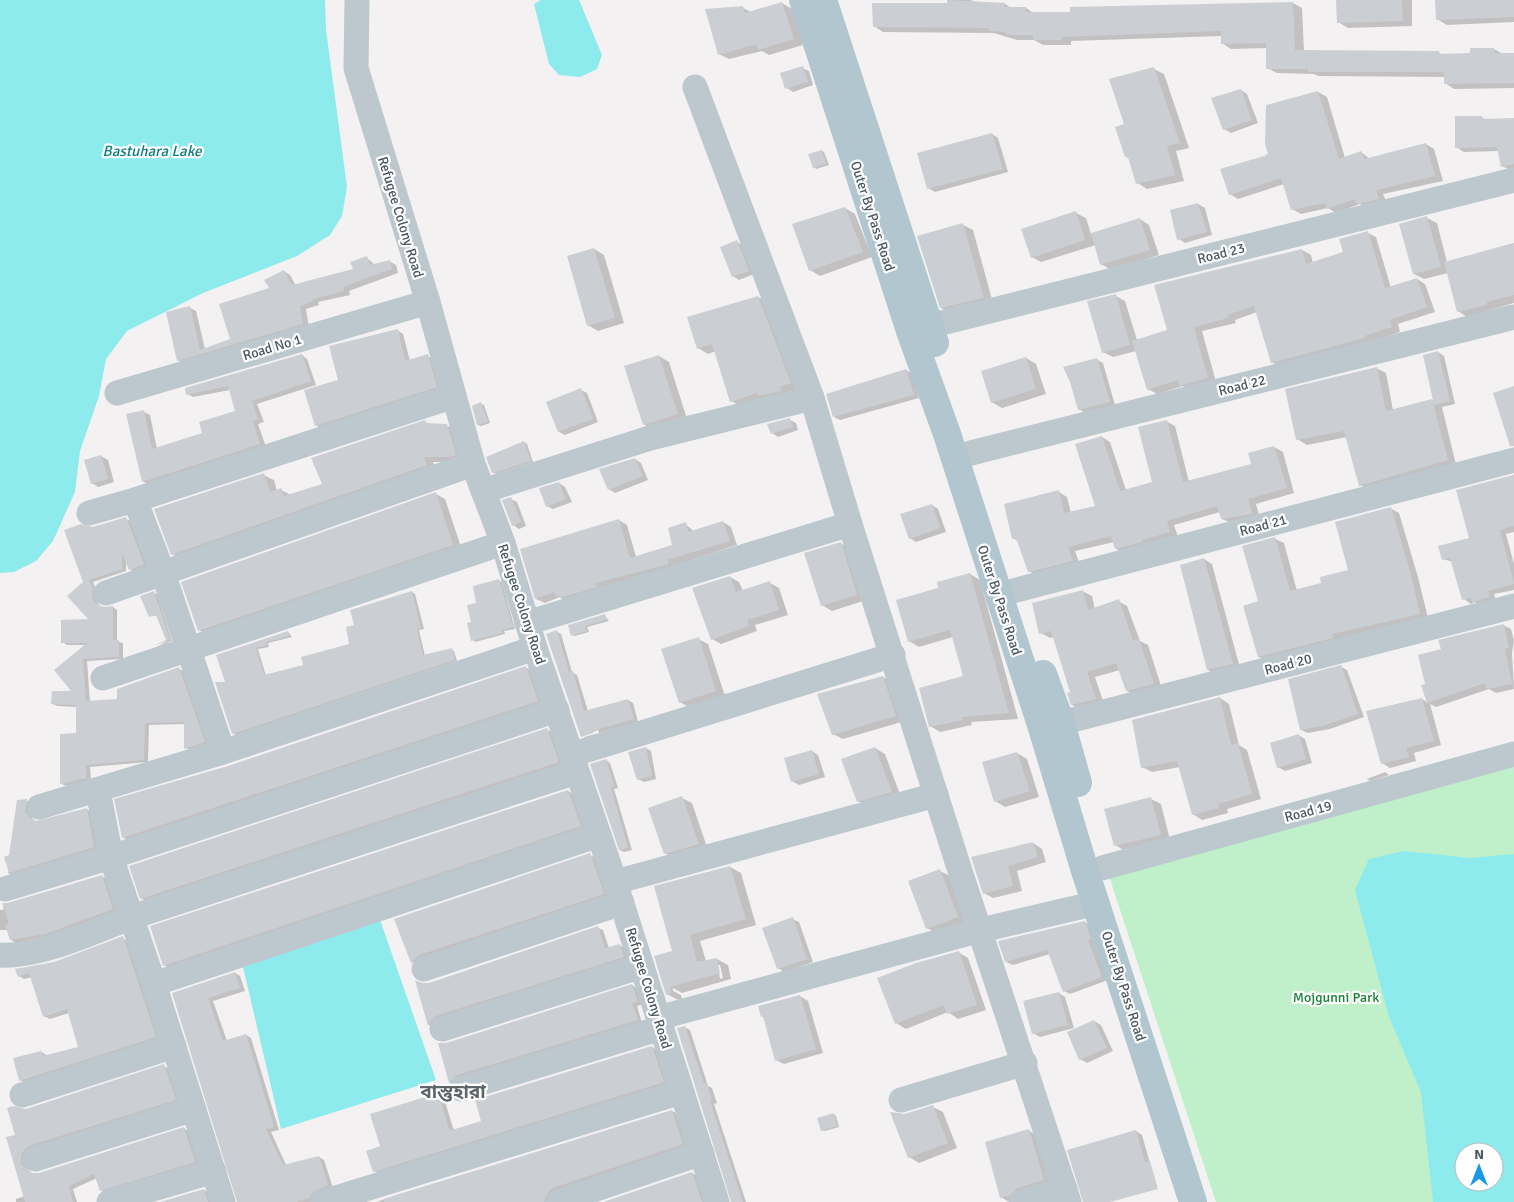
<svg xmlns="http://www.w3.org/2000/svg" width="1514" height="1202" font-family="Signika,'Noto Sans Bengali',sans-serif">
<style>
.green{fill:#c0f0ca;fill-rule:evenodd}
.water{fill:#8debed;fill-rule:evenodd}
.shadow{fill:#0003;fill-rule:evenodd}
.building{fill:#cbcfd3}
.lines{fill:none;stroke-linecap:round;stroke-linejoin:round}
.minor{stroke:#bcc8cd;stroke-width:25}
.major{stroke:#b1c6cf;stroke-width:28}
.labels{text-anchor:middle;stroke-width:4.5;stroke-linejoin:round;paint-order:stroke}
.street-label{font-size:14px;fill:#48585f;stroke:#fff}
.park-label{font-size:14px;fill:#178238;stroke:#fff}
.water-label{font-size:15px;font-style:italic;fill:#0e7d7f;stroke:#fff}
.district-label{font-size:19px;font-weight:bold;fill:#5d6366;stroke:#fff}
</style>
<rect width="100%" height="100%" fill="#f3f1f1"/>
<path class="green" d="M1514,762V1202H1216L1108,873ZM1464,1152H1494V1182H1464Z"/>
<g class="water">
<polygon points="0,0 325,0 326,30 347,187 342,216 330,235 297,256 203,293 127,331 106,359 99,396 80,451 75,492 53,541 36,561 14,572 0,573"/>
<polygon points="541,0 579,0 602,55 597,69 580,77 559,75 549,64 534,4"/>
<path d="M1404,851L1470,858L1514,854V1202H1433L1421,1092L1389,1017L1355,890L1369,859ZM1464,1152H1494V1182H1464Z"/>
<polygon points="379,917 436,1080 281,1129 243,967"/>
</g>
<g class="shadow">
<polygon points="948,0 971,0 978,4 1005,4 1011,8 1026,8 1035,14 1071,14 1071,8 1293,3 1302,8 1304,51 1438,52 1443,55 1471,55 1494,49 1503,54 1514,54 1514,88 1454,89 1445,83 1445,77 1318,76 1314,74 1277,73 1267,68 1268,48 1231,49 1222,43 1222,36 1071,41 1071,45 1043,45 1034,40 1017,40 994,33 883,32 874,26 948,4"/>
<polygon points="1337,0 1412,0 1412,26 1348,28 1338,22"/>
<polygon points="1436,0 1514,0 1514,22 1447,25 1437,19"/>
<polygon points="782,3 792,9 803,45 769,55 762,51 729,59 719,54 743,8 751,12"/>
<polygon points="802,68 809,71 813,85 793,92 787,88"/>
<polygon points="1154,69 1164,74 1189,148 1176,151 1184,181 1147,189 1138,183 1130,159 1126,157 1126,125"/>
<polygon points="1241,90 1247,94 1258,123 1231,133 1224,129"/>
<polygon points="1318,92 1327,97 1345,158 1361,152 1370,159 1426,144 1434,149 1443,181 1383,194 1387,203 1367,208 1360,204 1336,213 1328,208 1301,214 1292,209 1284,184 1238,199 1230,194 1264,157 1266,158 1270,155 1267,106"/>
<polygon points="1481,117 1487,120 1514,119 1514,170 1510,170 1502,166 1499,151 1464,152 1456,147"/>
<polygon points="992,134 998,138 1008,172 935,192 928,188"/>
<polygon points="822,151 824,152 829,165 816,169 814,167"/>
<polygon points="1198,204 1205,208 1212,235 1185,243 1179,239"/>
<polygon points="845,208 855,214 872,257 820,276 810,270"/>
<polygon points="1076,213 1086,218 1091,234 1140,219 1149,225 1159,255 1111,270 1101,264 1096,245 1041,262 1032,257"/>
<polygon points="1427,218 1437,223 1447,262 1514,243 1514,303 1467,317 1458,311 1448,273 1424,279 1414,274"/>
<polygon points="963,225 973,230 993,303 951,313 941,308"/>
<polygon points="1368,233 1376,237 1391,288 1417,279 1425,284 1435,312 1398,324 1400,332 1347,350 1280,367 1272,362 1257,312 1235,320 1236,323 1202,331 1216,382 1189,390 1183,386 1157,394 1148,389 1136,351 1113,357 1103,352 1116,296 1125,301 1137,340 1169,331 1302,250 1311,255 1313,264 1344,253"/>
<polygon points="737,242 744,246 754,274 739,280 733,276"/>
<polygon points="594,249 604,255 624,323 598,331 588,325"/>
<polygon points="367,258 375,265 389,261 396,265 398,273 349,291 350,295 318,302 319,305 306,309 309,327 184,364 178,360 190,308 196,311 205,349 231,340 284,271 290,275 296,286 354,270"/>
<polygon points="758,297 768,303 800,389 740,406 731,401 716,351 708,354 698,348"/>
<polygon points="397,330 403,334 410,361 427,356 434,359 442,390 322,429 316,425 340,381"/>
<polygon points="1438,352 1444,356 1455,404 1442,407 1456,465 1370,490 1360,485 1347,437 1307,445 1297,439 1376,368 1386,373 1393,410 1432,400 1435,402"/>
<polygon points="302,355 307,359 316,385 257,404 264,422 258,424 266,447 149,485 144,482 127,415 144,412 150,415 157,449 204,434 237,412 230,390 193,397 188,394"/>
<polygon points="659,356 669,362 687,419 653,430 644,424"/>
<polygon points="1026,358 1036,364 1046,394 1002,408 992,402"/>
<polygon points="1096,359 1103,363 1115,405 1085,413 1079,409"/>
<polygon points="906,370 912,374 919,398 840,420 834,417"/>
<polygon points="581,390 587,393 598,422 565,435 559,432"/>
<polygon points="481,404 484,405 490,423 481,426 478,425"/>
<polygon points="790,420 796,423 798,430 778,437 772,433"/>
<polygon points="1166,421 1175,426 1189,482 1253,465 1274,447 1283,452 1294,493 1256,504 1260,518 1231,523 1222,519 1220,512 1174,525 1178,537 1125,553 1116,549 1114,542 1075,551 1080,565 1037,576 1029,571 1018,541 1013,538 1059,492 1067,497 1071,513 1096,507 1102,437 1110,442 1126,490 1154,482"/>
<polygon points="425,422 430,424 446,425 457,431 460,462 433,462 436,470 182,560 172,554 263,475 274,480 277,491 281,490 291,495 324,485"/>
<polygon points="524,442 527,444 533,462 496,474 493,472"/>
<polygon points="101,456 108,460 114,482 98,487 92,483"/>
<polygon points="635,459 641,463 648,480 615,493 609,489"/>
<polygon points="1514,475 1514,532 1506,534 1514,564 1514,590 1494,594 1496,601 1480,605 1475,602 1471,604 1464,599 1453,562 1443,559 1470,539 1458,491"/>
<polygon points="559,483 565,487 572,502 553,509 547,506"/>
<polygon points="436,494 445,499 462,550 208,635 199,630"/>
<polygon points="511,499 517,502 526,526 519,529 513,525"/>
<polygon points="932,505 938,509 946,532 916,542 910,538"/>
<polygon points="1390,508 1399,513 1418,577 1428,618 1267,661 1259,657 1259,602 1275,539 1284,543 1297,591 1323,584 1350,571"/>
<polygon points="126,519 131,521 148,567 134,572 130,569 126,561 126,571 93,582 97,592 97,601 100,607 113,607 117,610 117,641 123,643 123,659 87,661 90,702 118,701 179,669 184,671 208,745 190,750 186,748 185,724 149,725 148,762 90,767 91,780 66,786 62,784 77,734 77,707 57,706 53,704 73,692 87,645 67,645 62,642 91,620 85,583 93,528"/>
<polygon points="619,520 627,525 636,557 674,546 685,524 695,532 723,522 731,527 737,545 565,601 560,597 545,603 536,599 521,550"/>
<polygon points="840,543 850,549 866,600 832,611 822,605"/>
<polygon points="1204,559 1212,564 1240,668 1216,674 1208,670"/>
<polygon points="970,574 980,580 1018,719 971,722 972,725 940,732 930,726 965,676 953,637 919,647 909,641 940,589"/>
<polygon points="730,577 739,582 743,591 770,583 779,588 788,615 755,625 757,631 721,644 712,639"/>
<polygon points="499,581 502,582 515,629 504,631 505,634 475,642 473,640 473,622 478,604"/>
<polygon points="1082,591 1092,596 1095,609 1118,601 1127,606 1140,641 1148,645 1162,689 1136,696 1127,691 1120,670 1095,677 1104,704 1082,710 1072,705 1072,693 1054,637 1050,638 1041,633"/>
<polygon points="412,592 415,594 424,629 419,630 425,656 451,650 454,651 457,661 236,735 233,733 227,683 218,656 288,632 292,637 268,643 269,647 258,649 266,676 305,666 350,645 356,626"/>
<polygon points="154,593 157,594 172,641 157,647 167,641 157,616 150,616"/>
<polygon points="605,616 609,621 587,627 589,632 575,636 572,635 570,626"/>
<polygon points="1503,625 1511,629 1514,641 1512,653 1514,689 1496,693 1489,689 1436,707 1430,704 1441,745 1414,753 1416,761 1390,768 1382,763 1422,699 1428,703 1427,684 1442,650"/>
<polygon points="557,632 561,634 572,672 577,675 588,711 628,700 633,703 638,722 596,734 597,736 586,739 584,737 599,733 598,730 582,736"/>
<polygon points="698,639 708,644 725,696 690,708 680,702"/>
<polygon points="1341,667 1347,670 1364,717 1330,729 1308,733 1301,730"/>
<polygon points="526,668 531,670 542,704 128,840 123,837 227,767"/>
<polygon points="883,677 893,683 905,721 843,739 833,734"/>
<polygon points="1220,698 1229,704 1239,745 1247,750 1261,799 1227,809 1228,813 1202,820 1193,814 1180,767 1152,772 1142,767"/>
<polygon points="547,730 552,732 563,765 146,901 141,898"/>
<polygon points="1298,735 1305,739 1312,763 1285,771 1278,767"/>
<polygon points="646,748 651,751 656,779 644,782 638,779"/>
<polygon points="875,748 885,754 901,797 867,806 858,801"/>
<polygon points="812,751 818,755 825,777 799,785 792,781"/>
<polygon points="1017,753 1027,759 1039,797 1005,807 995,801"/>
<polygon points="606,760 610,763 618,788 614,789 632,850 624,852 620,850"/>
<polygon points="1385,772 1389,775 1370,781 1367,779"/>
<polygon points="568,791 573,794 585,829 169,968 164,965"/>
<polygon points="682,798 692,803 708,850 675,859 665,853"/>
<polygon points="1151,799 1161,804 1170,840 1125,851 1115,845"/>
<polygon points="18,801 27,801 32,804 31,816 35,822 86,809 92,812 99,850 13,876 8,873"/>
<polygon points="1033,843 1042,849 1046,862 1017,871 1022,891 993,898 984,893 972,858"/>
<polygon points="590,855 596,858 609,897 418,965 412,962 395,920"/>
<path d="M730,867L741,873L756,925L700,941L706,961L717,959L728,965L731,979L682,993L673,988V991L681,995L682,999L678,1000L667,994L674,952ZM718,965H720L723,978L720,979Z"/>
<polygon points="940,871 950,876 967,923 936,933 927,928"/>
<polygon points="102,876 107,879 118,912 51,937 16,943 11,940 8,930 0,930 0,910 3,910 4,904"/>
<polygon points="792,919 799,922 813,962 784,972 778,968"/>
<polygon points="1085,922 1091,926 1096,943 1094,943 1108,980 1070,994 1064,991 1050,954 1013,965 1006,962"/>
<polygon points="598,928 603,930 609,948 619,945 625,948 628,959 434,1027 429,1025 417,982 429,984"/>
<polygon points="122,938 128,941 161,1040 26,1083 20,1080 41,1052 48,1056 80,1048 69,1013 50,1019 44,1016 32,977 24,979 19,976"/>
<polygon points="958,952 968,958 986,1010 958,1019 948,1012 906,1029 896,1023"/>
<polygon points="235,973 240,976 245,991 213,1001 227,1041 246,1035 251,1038 279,1130 271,1132 286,1165 319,1157 324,1160 333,1188 314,1202 238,1202 174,994"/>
<polygon points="632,985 638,989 643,1004 637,1006 642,1023 455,1085 450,1082 447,1044"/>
<polygon points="1059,993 1065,997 1074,1028 1040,1037 1033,1033"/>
<polygon points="800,996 808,1001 823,1053 784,1064 776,1060 765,1018 762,1016"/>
<polygon points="1094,1021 1101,1025 1113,1051 1087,1063 1080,1059"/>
<polygon points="684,1027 690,1030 708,1086 712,1088 717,1103 714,1104 746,1202 732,1202"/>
<polygon points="652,1047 658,1051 669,1086 380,1174 374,1171 382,1147 438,1094 444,1098 454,1131 483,1122"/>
<polygon points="164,1066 169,1069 180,1102 26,1168 33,1174 40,1174 184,1128 189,1132 200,1164 106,1193 101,1190 97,1178 73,1189 77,1202 16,1202 16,1199 25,1196 16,1136 26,1110"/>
<polygon points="933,1107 943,1112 957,1148 919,1163 909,1157"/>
<polygon points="672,1111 678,1114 688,1147 549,1202 376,1202"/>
<polygon points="833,1114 836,1116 839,1127 825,1131 822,1130"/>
<polygon points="1028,1130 1038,1136 1053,1186 1016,1202 1009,1202 1001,1197"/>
<polygon points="1136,1131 1142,1135 1152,1170 1085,1185"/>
<polygon points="692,1173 697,1176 707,1202 607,1202"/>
<polygon points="204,1190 209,1193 212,1202 164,1202"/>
</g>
<g class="building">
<polygon points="947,0 1005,3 1005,7 1026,7 1026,12 1070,12 1070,7 1293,2 1295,50 1439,51 1439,54 1470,53 1470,48 1494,48 1495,53 1514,53 1514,83 1444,84 1444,72 1308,72 1308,69 1266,69 1266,43 1221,44 1221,31 1062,37 1062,40 1033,40 1033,35 1006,35 1006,32 989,31 989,28 873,27 872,3 947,3"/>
<polygon points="1336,0 1402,0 1403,21 1337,23"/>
<polygon points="1435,0 1514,0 1514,17 1436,20"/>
<polygon points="782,2 794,39 758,50 757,44 718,55 705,9 743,6 745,13"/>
<polygon points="803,66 808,82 785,89 780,73"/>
<polygon points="1154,67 1180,143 1167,146 1175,175 1136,184 1128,157 1125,157 1115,127 1124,124 1109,79"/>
<polygon points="1241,89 1252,120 1223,130 1211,98"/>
<polygon points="1318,91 1339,159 1361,151 1364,159 1426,143 1435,176 1376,190 1379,199 1357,204 1355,199 1327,209 1325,203 1291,210 1281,178 1229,195 1220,169 1264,156 1265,158 1265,155 1268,154 1265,144 1266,105"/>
<polygon points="1455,116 1482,116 1482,119 1514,118 1514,164 1501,167 1497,147 1455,148"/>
<polygon points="992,133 1003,169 927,189 917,153"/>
<polygon points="822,150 826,164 813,168 808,154"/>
<polygon points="1198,203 1207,232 1177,240 1170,210"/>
<polygon points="845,207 863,252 809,271 792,224"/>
<polygon points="1076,211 1085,240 1031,258 1021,229"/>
<polygon points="1427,216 1441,267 1413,274 1399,224"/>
<polygon points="1140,218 1150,250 1100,265 1091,233"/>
<polygon points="963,223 984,298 940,308 917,236"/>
<polygon points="1368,231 1385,288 1417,278 1427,307 1390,320 1392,327 1364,336 1365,338 1271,363 1254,306 1227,315 1228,318 1194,327 1208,378 1180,386 1178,380 1147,390 1132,341 1167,330 1154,285 1302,249 1306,264 1343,252 1339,239"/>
<polygon points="737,240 749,271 732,277 720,247"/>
<polygon points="1514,243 1514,295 1487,302 1487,305 1457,312 1444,262"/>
<polygon points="594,248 615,318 587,326 567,256"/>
<polygon points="367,256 370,265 390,260 392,269 343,287 344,291 313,299 313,301 300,306 303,324 177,361 166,312 190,306 200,350 230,339 219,304 269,288 264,280 284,270 292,285 353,269 350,262"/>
<polygon points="1116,294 1130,345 1102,353 1087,301"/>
<polygon points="758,296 791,383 780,387 781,391 758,396 757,393 730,402 712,344 697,349 687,317"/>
<polygon points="398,329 405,361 428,354 437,387 315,426 304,390 338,380 329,346"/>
<polygon points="1438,351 1450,401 1434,405 1423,355"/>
<polygon points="302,354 311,381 252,401 258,419 253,421 260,444 142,482 126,414 144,410 152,449 202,433 199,422 235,411 228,386 186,395 185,388"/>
<polygon points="659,355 678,414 643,425 624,366"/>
<polygon points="1026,357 1036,389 991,403 981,371"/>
<polygon points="1097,358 1110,402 1078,410 1070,382 1063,367"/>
<polygon points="1377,367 1386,411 1432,399 1448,460 1359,486 1344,431 1296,440 1285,389"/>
<polygon points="906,369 914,395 833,417 826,394"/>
<polygon points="1514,386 1514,446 1510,446 1493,393"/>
<polygon points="581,388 593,419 558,432 546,402"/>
<polygon points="481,402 488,422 477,425 472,406"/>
<polygon points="790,418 793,427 771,434 767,424"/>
<polygon points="425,420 426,423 447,424 456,455 449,457 424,457 427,465 171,555 154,509 264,473 270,492 281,488 284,496 322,484 311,458"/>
<polygon points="1167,420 1183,482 1251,464 1248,453 1274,446 1287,488 1248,499 1252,514 1221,519 1217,506 1167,521 1170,532 1142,540 1142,542 1115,549 1111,536 1068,547 1073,561 1028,572 1016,538 1012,539 1004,504 1059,490 1064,513 1095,506 1075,444 1102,436 1120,491 1152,482 1138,427"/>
<polygon points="524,441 531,461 492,473 486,457"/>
<polygon points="101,455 108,479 91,484 84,460"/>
<polygon points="635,458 643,476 608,490 599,469"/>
<polygon points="1514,475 1514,526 1500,530 1514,584 1488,591 1490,597 1472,602 1471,598 1462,600 1450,558 1442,560 1438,546 1469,538 1456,490"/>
<polygon points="559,482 566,499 546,507 539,488"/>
<polygon points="436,492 453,545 198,631 181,582"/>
<polygon points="511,497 521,522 512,526 502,500"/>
<polygon points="932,504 940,528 909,539 900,514"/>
<polygon points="1391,507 1410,571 1420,614 1332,634 1333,638 1258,657 1243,606 1258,601 1242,546 1275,537 1290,591 1321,583 1320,577 1348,570 1335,522"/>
<polygon points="126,517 144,564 129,570 122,553 122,569 89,580 93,588 92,597 96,604 104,607 113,606 113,640 119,640 119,657 83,659 86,701 117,699 117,689 179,667 205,742 184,749 184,722 145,723 144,760 86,765 86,778 60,784 60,734 76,733 76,705 51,704 52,691 71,691 54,670 87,643 61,643 61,620 88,619 67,596 83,582 64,530 81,524 93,527"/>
<polygon points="619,519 630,558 672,545 668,528 686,522 688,532 723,521 730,541 667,560 669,564 596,583 597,587 560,598 560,595 556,597 554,592 535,599 520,549"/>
<polygon points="841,542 857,595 821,606 804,553"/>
<polygon points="1204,558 1233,664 1207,670 1180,565"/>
<polygon points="970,573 1009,713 962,717 963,720 929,727 919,688 963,676 950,630 908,642 896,600 938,588 937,582"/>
<polygon points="730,576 736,592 770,581 779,610 747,620 749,626 711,640 692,588"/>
<polygon points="499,579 513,627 502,630 503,633 471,641 467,623 471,622 467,605 476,603 473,586"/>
<polygon points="1083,590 1088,610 1119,599 1133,641 1139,639 1154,684 1126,691 1116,663 1087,672 1096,699 1071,705 1067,693 1070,692 1051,631 1039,634 1032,603"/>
<polygon points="154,591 170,640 153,646 166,640 156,615 149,617 140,596"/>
<polygon points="412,591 421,628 417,629 423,655 452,648 455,660 232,734 215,682 225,682 216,655 288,631 289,636 266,642 267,645 256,648 264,675 303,665 301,657 349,644 346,627 354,625 350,610"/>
<polygon points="605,614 606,620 585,626 587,631 571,636 568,625"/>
<polygon points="1504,624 1509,648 1505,649 1512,684 1487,689 1485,683 1427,703 1421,685 1425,684 1418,655 1441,649 1438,640"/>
<polygon points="557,630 569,672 573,671 584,711 628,699 634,719 592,731 593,733 581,737 546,634"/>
<polygon points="699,637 716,691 679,703 661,649"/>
<polygon points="1341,665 1358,714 1323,726 1300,730 1288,679"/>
<polygon points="526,666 538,701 122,838 114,799 228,766"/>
<polygon points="883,676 896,716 832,735 817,694"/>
<polygon points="1220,697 1231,745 1238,743 1252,794 1218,804 1219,808 1192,815 1177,761 1141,768 1132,720"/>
<polygon points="1422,698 1434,741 1406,748 1409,757 1381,764 1366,711"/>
<polygon points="547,728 559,762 140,899 129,866"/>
<polygon points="1299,734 1306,759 1277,768 1270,743"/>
<polygon points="646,747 652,776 637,780 628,752"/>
<polygon points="875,747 892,792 857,802 841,759"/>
<polygon points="812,750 819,774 791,782 784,758"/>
<polygon points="1017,752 1030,791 994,802 982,762"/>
<polygon points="606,759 614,786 611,787 628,848 619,850 590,764"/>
<polygon points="568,790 581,826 163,966 150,926"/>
<polygon points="682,796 699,844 664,854 648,808"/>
<polygon points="1151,797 1161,835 1114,846 1104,809"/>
<polygon points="27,799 25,812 30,818 36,821 87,808 94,847 9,873 4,857 9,855 17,800"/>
<polygon points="1033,842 1038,857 1008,866 1013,886 983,894 971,857"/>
<polygon points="590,853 604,894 419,955 411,963 394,919"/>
<polygon points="730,866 746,919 690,935 697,962 717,958 720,973 670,987 671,993 666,995 654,956 672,951 654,886"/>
<polygon points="940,869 958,917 926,929 908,881"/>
<polygon points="102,875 113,909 45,934 10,940 5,925 9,924 2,903 9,903"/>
<polygon points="793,917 807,959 777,969 762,928"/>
<polygon points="1085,921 1091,939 1088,940 1102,977 1063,992 1047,950 1005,962 998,941"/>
<polygon points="598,926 605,948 620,944 624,957 438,1015 432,1019 428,1026 415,980 422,983 429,983"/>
<polygon points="123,936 156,1037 19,1081 13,1058 41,1051 43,1056 78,1047 67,1009 43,1017 29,973 18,977 15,969 54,962"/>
<polygon points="959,951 977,1005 947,1014 944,1005 895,1024 877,978 916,963"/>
<polygon points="235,972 240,988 208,998 223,1041 246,1034 274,1127 266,1129 283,1165 319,1156 328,1185 313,1192 309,1198 296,1202 237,1202 172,993"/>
<polygon points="632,984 638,1002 632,1003 638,1020 457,1075 449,1083 438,1043 446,1043"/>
<polygon points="1059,992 1068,1025 1032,1034 1023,1001"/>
<polygon points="800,995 816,1049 775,1061 763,1016 761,1017 758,1006"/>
<polygon points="1094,1020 1107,1048 1079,1060 1067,1032"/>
<polygon points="685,1026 704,1084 707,1083 712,1100 710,1101 743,1202 731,1202 677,1028"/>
<polygon points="652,1046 664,1082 373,1172 366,1151 380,1146 370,1114 438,1093 449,1129 452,1130 481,1121 475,1100"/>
<polygon points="164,1064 176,1100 31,1145 25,1149 21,1155 21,1164 31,1173 39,1173 184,1127 195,1162 100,1191 94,1174 69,1186 73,1202 25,1202 6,1137 15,1135 7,1108 14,1106 26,1109"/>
<polygon points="933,1105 948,1143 908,1158 890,1112 905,1114"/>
<polygon points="672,1110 683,1144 553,1188 547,1193 544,1202 384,1202 383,1199"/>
<polygon points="834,1113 837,1126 821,1131 817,1118"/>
<polygon points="1029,1129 1044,1180 1018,1188 1009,1196 1000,1198 985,1142"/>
<polygon points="1136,1130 1145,1162 1150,1161 1158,1189 1110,1202 1083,1202 1067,1150"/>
<polygon points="692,1172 702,1202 603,1202"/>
<polygon points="204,1189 208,1202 160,1202"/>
</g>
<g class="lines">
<g class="minor">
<polyline points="357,0 356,68 428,302 473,464 503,543 535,648 615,882 717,1202"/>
<polyline points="695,87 812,398 850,524 960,871 1069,1202"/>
<polyline points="929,326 1514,180"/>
<polyline points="117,393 428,302"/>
<polyline points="971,453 1514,317"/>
<polyline points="483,491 650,438 812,398"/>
<polyline points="135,500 163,573 223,752"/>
<polyline points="89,513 135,500 454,396"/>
<polyline points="1013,591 1514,460"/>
<polyline points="106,593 473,464"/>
<polyline points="527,623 850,524"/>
<polyline points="103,678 503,543"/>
<polyline points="1061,723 1514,606"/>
<polyline points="571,755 893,655"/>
<polyline points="98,791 111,857 154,984 223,1202"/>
<polyline points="39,807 223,752 535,648"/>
<polyline points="1102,868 1514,754"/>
<polyline points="615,882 936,795"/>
<polyline points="5,889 111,857 557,710"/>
<path d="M0,955C39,958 95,931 132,917L576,772"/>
<polyline points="424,969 622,903"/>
<polyline points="154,984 599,835"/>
<polyline points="658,1018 981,930 1097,903"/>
<polyline points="442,1029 642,966"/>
<polyline points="461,1089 661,1028"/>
<polyline points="22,1095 174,1046"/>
<polyline points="901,1100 1025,1063"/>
<polyline points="35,1159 194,1109"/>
<polyline points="109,1202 214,1171"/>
<polyline points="323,1202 681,1092"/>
<polyline points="558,1202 702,1153"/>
<polyline points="1022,1202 1065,1189"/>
</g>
<g class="major">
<polyline points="803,0 910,331 947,434 1042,728 1085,871 1193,1202"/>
<polyline points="823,0 935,343"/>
<polyline points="1043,674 1061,723 1078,783"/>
</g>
</g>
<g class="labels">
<g class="street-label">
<text transform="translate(873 216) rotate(72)" y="5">Outer By Pass Road</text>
<text transform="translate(401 217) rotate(73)" y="5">Refugee Colony Road</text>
<text transform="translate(1221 253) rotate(-14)" y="5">Road 23</text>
<text transform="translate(272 347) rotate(-17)" y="5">Road No 1</text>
<text transform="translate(1242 385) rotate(-14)" y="5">Road 22</text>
<text transform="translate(1263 525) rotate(-15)" y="5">Road 21</text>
<text transform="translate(1000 600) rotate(72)" y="5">Outer By Pass Road</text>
<text transform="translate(522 604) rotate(72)" y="5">Refugee Colony Road</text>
<text transform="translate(1288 664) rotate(-15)" y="5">Road 20</text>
<text transform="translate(1308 811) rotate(-15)" y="5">Road 19</text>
<text transform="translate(1124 986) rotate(72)" y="5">Outer By Pass Road</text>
<text transform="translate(649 988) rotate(73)" y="5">Refugee Colony Road</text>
</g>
<g class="park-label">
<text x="1336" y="1002">Mojgunni Park</text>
</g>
<g class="water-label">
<text x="152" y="156">Bastuhara Lake</text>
</g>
<g class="district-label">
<text x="453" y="1098">বাস্তুহারা</text>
</g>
</g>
<g transform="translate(1479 1167)"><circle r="24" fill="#ffffff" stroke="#b6bcbf"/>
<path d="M0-4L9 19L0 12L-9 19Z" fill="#1999e5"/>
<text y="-8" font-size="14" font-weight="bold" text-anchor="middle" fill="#48585f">N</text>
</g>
</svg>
